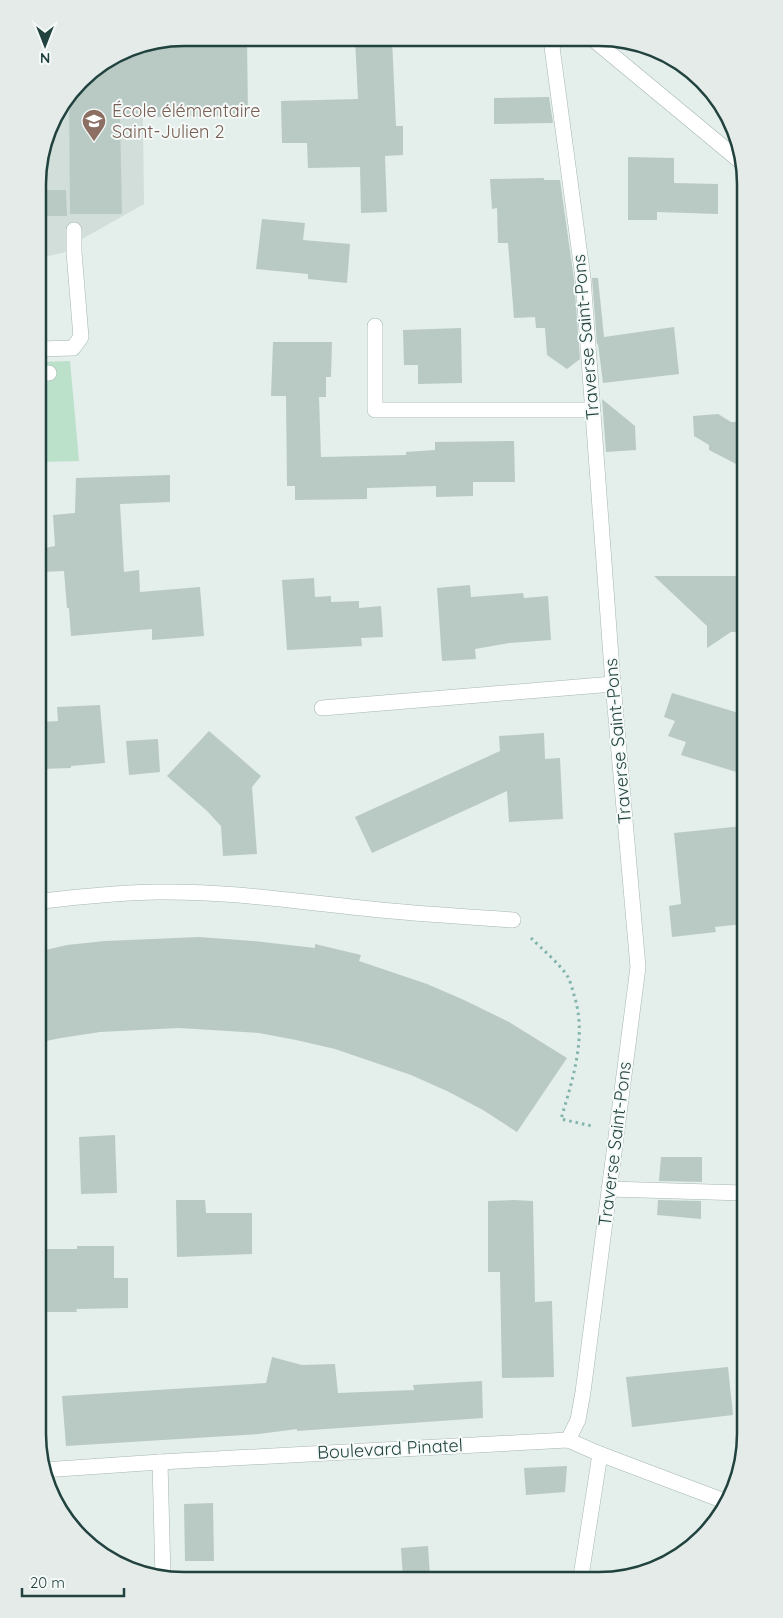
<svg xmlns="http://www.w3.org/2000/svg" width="783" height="1618" font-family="Quicksand,sans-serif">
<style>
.built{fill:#d2deda}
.green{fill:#bbe1cb}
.building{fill:#b9cac5}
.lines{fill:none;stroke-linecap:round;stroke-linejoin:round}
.lane-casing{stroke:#a6b7b4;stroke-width:16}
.street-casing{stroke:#a6b7b4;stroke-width:16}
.path{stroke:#82b4ac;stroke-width:3;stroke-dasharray:2.5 4;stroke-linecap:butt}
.lane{stroke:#fff;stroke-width:15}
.street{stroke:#fff;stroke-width:15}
.labels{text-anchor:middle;stroke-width:4;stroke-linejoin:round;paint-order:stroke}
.education-label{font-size:18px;fill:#785e54;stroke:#f5faf8;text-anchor:start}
.street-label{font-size:18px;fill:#21423e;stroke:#f5faf8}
.rim{fill:none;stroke:#21423e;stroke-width:2.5}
</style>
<rect width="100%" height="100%" fill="#e4eeeb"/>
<polygon class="built" points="142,46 144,204 82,239 82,252 66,252 39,258 39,165 53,119 87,74 128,49"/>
<polygon class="green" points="70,361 79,461 40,462 39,362"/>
<g class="building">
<polygon points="184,38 247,38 248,116 120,117 122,214 70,214 69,98 87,74 128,49"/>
<polygon points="355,39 392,39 396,126 403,126 403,155 385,156 387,212 361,213 360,167 308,168 307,143 282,143 281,101 358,99"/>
<polygon points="549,97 553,123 494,124 494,98"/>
<polygon points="628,157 674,158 674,183 718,184 718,214 657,212 657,220 628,220"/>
<polygon points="544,178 544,180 560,180 574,279 580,359 567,369 547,355 545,328 536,328 535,317 514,318 508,243 498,243 497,208 492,209 490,179"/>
<polygon points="39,190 66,190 67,216 39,216"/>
<polygon points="262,219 305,223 303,240 350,244 347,283 308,279 308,274 256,269"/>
<polygon points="592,278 598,278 604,337 674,327 679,374 603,383 598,344 597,345"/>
<polygon points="461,328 462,383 418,384 418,365 404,365 403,330"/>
<polygon points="273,342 332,342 331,377 326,377 326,397 319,397 321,457 406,455 406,452 435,450 435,442 514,441 515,482 473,482 473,496 436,497 436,486 367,488 367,499 295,500 295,486 287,486 286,396 271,396"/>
<polygon points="602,399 635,426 636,450 606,452"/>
<polygon points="718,414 731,422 741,422 742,467 709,450 709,445 694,436 693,416"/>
<polygon points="170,475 170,502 120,504 124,572 139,570 140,592 200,587 204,636 152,640 152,629 71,636 69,608 67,608 64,571 40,572 40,549 55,546 53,515 75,513 76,478"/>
<polygon points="654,576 742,576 742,632 731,632 707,648 707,626"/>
<polygon points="314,578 315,597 331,596 331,602 359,601 359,608 381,606 383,637 361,638 362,646 287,650 282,580"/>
<polygon points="470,585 471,597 523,593 524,598 548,596 551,640 509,643 475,649 476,659 442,661 437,588"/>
<polygon points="672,693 742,714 743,774 681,755 686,742 668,736 675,721 664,717"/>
<polygon points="100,705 105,763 71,766 71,768 41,769 40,722 58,721 57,707"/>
<polygon points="209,731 261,776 252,787 257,854 223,856 221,826 207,811 167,776"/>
<polygon points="544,733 545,759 560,758 563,819 509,822 507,791 372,853 355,817 500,751 499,736"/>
<polygon points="158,739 160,772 129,775 126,741"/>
<polygon points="743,826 743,924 715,927 716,932 672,937 669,906 681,904 674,833"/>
<polygon points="199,937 253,941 315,948 315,944 361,955 359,961 427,984 464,1000 509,1022 567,1058 517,1132 483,1110 447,1091 411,1075 335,1049 296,1040 259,1033 179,1028 100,1032 61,1038 41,1042 41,951 67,945 105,941"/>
<polygon points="115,1135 117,1193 81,1194 79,1137"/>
<polygon points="661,1157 702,1157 702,1182 659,1181"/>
<polygon points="176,1200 205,1200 206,1213 252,1213 252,1254 177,1257"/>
<polygon points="514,1200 533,1201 535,1302 552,1301 554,1377 502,1378 500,1272 488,1272 488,1201"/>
<polygon points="658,1200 701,1201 701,1219 657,1215"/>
<polygon points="77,1246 114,1246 114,1278 128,1278 128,1308 76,1309 77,1312 42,1312 42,1249 77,1249"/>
<polygon points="272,1357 302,1365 335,1364 338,1393 414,1390 413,1385 482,1381 483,1418 297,1431 297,1429 259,1434 66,1446 62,1396 266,1383"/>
<polygon points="728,1367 733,1415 632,1427 626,1377"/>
<polygon points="567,1466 565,1492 526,1495 524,1468"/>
<polygon points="213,1503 214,1561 185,1561 184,1504"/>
<polygon points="428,1546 430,1576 403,1577 401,1548"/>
</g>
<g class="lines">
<defs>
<g id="lane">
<polyline points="375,326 375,410 592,410"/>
<polyline points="39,349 73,348 81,337 74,252 74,230"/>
<polyline points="39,373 49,373"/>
<polyline points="322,708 613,684"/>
<path d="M41,901C80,897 119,892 158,892C226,891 294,901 362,908C412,914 463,916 513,920"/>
</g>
<g id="street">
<polyline points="556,40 552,47 583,278 613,684 638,967 583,1392 578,1420 568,1440"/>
<polyline points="594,40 740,161"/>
<polyline points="609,1189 744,1193"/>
<polyline points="160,1462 163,1578"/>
<polyline points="43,1470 160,1462 568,1440 600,1454 727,1502"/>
<polyline points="581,1576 600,1454"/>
</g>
</defs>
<use href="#lane" class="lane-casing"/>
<use href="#street" class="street-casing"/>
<path class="path" d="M531,938C542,949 560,964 568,977C570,981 572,987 573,992C588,1034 573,1078 561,1119L592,1126"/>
<use href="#lane" class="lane"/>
<use href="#street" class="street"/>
</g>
<defs>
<symbol id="school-pin" viewBox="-11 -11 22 30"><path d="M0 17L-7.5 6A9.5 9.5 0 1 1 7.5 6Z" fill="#8d6e63" stroke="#f5faf8"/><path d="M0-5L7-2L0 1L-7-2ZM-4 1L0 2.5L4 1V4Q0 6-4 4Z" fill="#fff"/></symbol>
</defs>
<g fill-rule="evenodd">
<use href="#school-pin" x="80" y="107" width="28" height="38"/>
</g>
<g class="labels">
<g class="education-label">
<text x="112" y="117">École élémentaire<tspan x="112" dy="21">Saint-Julien 2</tspan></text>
</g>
<g class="street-label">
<text transform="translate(586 337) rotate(-95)" y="6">Traverse Saint-Pons</text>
<text transform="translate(618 741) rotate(-95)" y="6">Traverse Saint-Pons</text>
<text transform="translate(615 1144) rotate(-83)" y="6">Traverse Saint-Pons</text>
<text transform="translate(390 1449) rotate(-3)" y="6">Boulevard Pinatel</text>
</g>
</g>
<path d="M0 0H783V1618H0ZM184 46H599A138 138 0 0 1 737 184V1434A138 138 0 0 1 599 1572H184A138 138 0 0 1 46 1434V184A138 138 0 0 1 184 46Z" fill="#e4ebe9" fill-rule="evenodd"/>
<path class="rim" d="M184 46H599A138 138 0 0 1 737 184V1434A138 138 0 0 1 599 1572H184A138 138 0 0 1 46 1434V184A138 138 0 0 1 184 46Z"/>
<g transform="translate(45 45) rotate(180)" stroke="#f5faf8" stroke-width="4" paint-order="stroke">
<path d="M0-4L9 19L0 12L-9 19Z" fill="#21423e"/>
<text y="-8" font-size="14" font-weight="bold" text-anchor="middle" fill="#21423e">N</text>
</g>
<path d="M22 1588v8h102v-8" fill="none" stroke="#21423e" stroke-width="2.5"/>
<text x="30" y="1588" font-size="15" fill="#21423e" stroke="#f5faf8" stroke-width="4" paint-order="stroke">20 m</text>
</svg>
